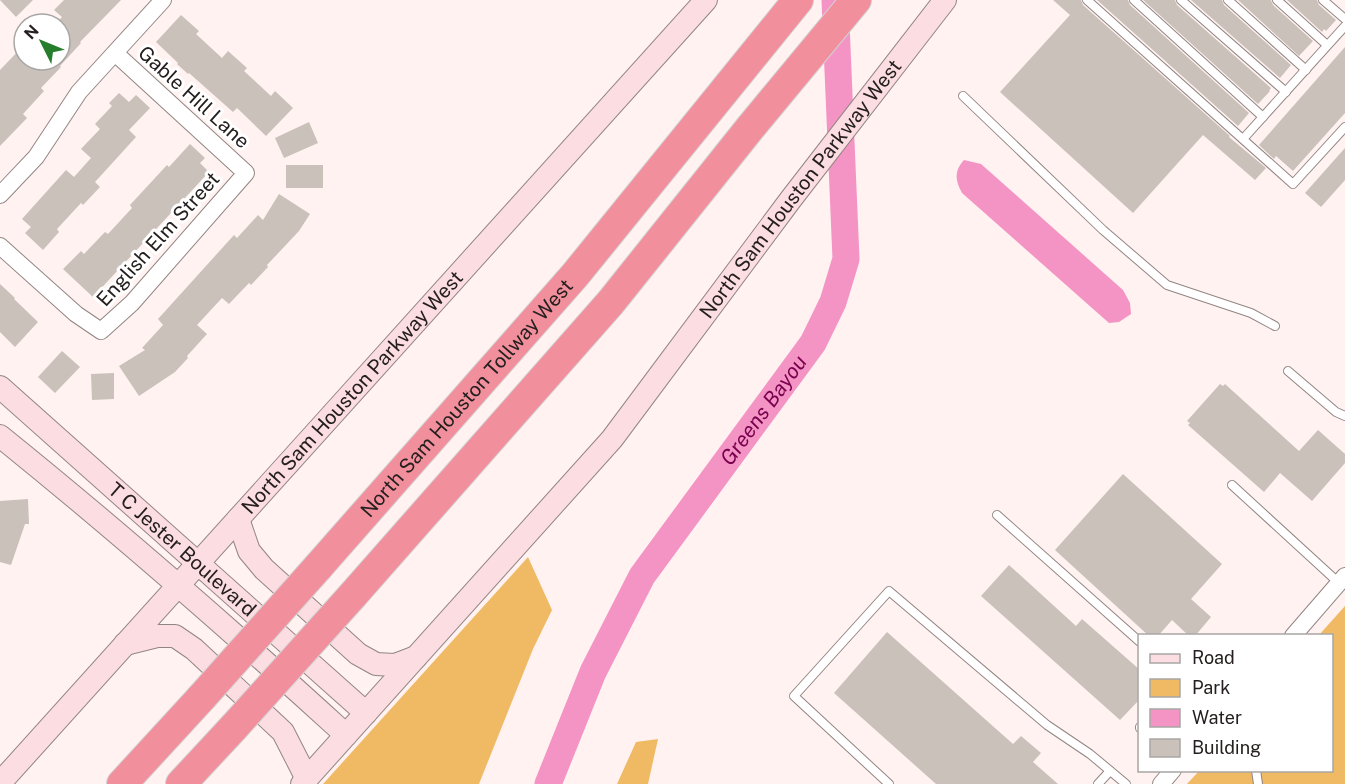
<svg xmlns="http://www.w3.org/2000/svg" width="1345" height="784" font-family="'Public Sans',sans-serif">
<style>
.green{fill:#f0ba65}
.water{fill:#f494c4}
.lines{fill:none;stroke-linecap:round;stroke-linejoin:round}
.river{stroke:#f494c4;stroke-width:27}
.building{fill:#cac1bb}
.lane-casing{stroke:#918684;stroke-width:10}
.street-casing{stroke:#918684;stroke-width:18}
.secondary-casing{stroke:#918684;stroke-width:24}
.highway-casing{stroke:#d3d2d2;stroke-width:32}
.lane{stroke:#fff;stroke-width:8}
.street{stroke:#fff;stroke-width:16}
.secondary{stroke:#fbdde2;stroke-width:22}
.highway{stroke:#f28f9d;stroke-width:30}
.highway-bridge-casing{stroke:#d3d2d2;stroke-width:32;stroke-linecap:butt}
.highway-bridge{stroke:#f28f9d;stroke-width:30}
.labels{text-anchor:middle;stroke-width:6;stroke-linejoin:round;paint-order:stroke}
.street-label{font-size:20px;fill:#25201f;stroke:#fff}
.water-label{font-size:21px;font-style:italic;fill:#78004f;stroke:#fff}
</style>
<rect width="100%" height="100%" fill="#fff2f0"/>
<g class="green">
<polygon points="528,557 552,610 533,649 479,784 323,784"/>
<polygon points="1345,606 1345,784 1187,784 1199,771 1332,770 1332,636 1319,635"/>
<polygon points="658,739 648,784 617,784 636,742"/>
</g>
<path class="water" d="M964,160L981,164L1123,290L1130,303L1131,314L1119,322L1109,323L962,193C955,180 954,171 964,160Z"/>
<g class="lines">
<path class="river" id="s1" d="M548,784L593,672L642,576L813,343L833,302L846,259L835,0"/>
</g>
<g class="building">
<polygon points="0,0 33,0 16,17"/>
<polygon points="64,0 121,0 80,42 81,43 60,66 61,67 41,88 44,91 23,114 27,118 0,146 0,70 24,45 24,60 60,60 60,19 62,17 54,10"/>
<polygon points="1053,0 1081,0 1083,5 1230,136 1229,137 1266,168 1255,180 1203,135 1133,213 1000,92 1070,15"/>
<polygon points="1097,0 1128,0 1130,5 1249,113 1238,126"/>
<polygon points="1143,0 1175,0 1177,5 1271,88 1269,91 1270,91 1258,104"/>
<polygon points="1191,0 1222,0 1224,5 1291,65 1280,78"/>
<polygon points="1238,0 1271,0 1273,5 1313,41 1299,56"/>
<polygon points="1287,0 1317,0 1319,5 1336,20 1326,31 1324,29 1322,32"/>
<polygon points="181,15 199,31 196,34 222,58 228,51 247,68 244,71 271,96 275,91 293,108 266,136 237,108 233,112 189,73 188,74 177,64 178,63 156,42"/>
<polygon points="1345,47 1345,113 1293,171 1276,156 1274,159 1259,145"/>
<polygon points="119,93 129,102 136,95 150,108 129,130 136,137 95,182 100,187 83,205 81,203 57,229 59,232 43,250 25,233 31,227 22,219 66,170 74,177 91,158 81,149 100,129 95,124 112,106 109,103"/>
<polygon points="309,122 318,143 284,158 275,138"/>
<polygon points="190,144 205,158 200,163 209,172 93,297 63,269 81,251 84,254 105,232 108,234 132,208 130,205 167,165 169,167"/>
<polygon points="1345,148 1345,180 1321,207 1305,193"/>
<rect x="286" y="165" width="37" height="23"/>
<polygon points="279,194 310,214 299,231 267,265 268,267 251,285 249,283 229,304 222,298 197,325 207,334 187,356 188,358 175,372 139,396 119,366 145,350 142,348 163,325 158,319 234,235 237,238 258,215 263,220"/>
<polygon points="0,284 15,298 14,299 38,322 15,347 0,332"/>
<polygon points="62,351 80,367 55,393 38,377"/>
<polygon points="114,373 114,399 92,400 91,374"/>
<polygon points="1220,384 1223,386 1225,384 1299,451 1318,430 1345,454 1345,463 1312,501 1280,473 1264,492 1188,425 1190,423 1187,421"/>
<polygon points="1123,474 1222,564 1191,599 1211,617 1195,636 1189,636 1172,620 1158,636 1149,636 1055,550"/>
<polygon points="28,499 29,524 25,524 11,565 0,562 0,501"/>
<polygon points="1009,565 1076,626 1082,619 1140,670 1140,699 1120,720 981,596"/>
<polygon points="887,632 1013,744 1021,736 1041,753 1033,762 1058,784 936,784 834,693"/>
</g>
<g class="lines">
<defs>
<g id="lane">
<polyline points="1087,0 1293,184 1345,127"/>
<polyline points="1134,0 1263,117"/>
<polyline points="1181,0 1286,92"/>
<polyline points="1228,0 1306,70"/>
<polyline points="1277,0 1327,45"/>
<polyline points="1323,0 1345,19"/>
<polyline points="963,96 1103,230 1167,285 1251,313 1275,326"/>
<polyline points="1243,139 1345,26"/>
<polyline points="1288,371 1336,412 1345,416"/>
<polyline points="1232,485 1339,583"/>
<polyline points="997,515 1140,642"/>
<polyline points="1140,727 1140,728"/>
<polyline points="1256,770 1258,784"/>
<polyline points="889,784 794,696 889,591 1047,725 1090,754 1126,784"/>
<polyline points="1098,784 1110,771"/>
</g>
<g id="street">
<polyline points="0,195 36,157 79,92 163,0"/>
<polyline points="0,246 76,314 101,331 132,303 246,173 115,53"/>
<polyline points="1293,636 1345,576"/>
<polyline points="1161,784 1173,770"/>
</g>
<g id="secondary">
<path id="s2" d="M0,387L366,713"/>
<path d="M0,436C119,532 233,632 346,735"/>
<polyline points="238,519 249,551 264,569 358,654 376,664 395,665 416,657"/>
<polyline points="125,644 157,636 175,636 194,649 283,732 307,779"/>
<path id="s3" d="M0,783L706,0"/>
<path id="s4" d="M302,784L612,439L791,199L945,0"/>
</g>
<g id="highway">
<path id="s5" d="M318,567L575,275L798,0"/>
<polyline points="352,596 611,302 750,128 856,0"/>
<polyline points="122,784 202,697"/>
<polyline points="181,784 234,727"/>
</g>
</defs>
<use href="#lane" class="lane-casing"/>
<use href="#street" class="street-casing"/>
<use href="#secondary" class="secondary-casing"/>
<use href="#highway" class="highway-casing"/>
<use href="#lane" class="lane"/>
<use href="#street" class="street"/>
<use href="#secondary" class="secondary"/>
<use href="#highway" class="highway"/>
<defs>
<g id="highway-bridge">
<polyline points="202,697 318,567"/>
<polyline points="234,727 352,596"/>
</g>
</defs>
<use href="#highway-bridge" class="highway-bridge-casing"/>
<use href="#highway-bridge" class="highway-bridge"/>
</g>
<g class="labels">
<g class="street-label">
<text transform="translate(194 97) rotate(42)" y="7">Gable Hill Lane</text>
<text dy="7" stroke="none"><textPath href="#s4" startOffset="777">North Sam Houston Parkway West</textPath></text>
<text transform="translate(158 239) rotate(-48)" y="7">English Elm Street</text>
<text dy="7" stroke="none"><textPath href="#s3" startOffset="526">North Sam Houston Parkway West</textPath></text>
<text dy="7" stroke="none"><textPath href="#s5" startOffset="225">North Sam Houston Tollway West</textPath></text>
<text dy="7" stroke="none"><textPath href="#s2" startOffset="244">T C Jester Boulevard</textPath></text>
</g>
<g class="water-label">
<text dy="7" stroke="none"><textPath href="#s1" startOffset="434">Greens Bayou</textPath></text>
</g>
</g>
<rect x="1138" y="634" width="195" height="138" fill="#ffffff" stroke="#a8a6a5" stroke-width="1.5"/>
<rect x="1150" y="654" width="30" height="9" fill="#fbdde2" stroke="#a8a6a5" stroke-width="1.5"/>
<text x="1192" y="664" font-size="18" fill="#25201f">Road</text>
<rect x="1150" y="679" width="30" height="18" fill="#f0ba65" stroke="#a8a6a5" stroke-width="1.5"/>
<text x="1192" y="694" font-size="18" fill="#25201f">Park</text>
<rect x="1150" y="709" width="30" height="18" fill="#f494c4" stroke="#a8a6a5" stroke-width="1.5"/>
<text x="1192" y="724" font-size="18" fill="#25201f">Water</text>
<rect x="1150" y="739" width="30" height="18" fill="#cac1bb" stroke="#a8a6a5" stroke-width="1.5"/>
<text x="1192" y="754" font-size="18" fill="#25201f">Building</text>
<g transform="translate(42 42) rotate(313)"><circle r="28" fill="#ffffff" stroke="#a8a6a5" stroke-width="1.5"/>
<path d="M0-4.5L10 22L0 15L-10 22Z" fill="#267d2c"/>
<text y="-9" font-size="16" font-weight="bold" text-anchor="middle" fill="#25201f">N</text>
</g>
</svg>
